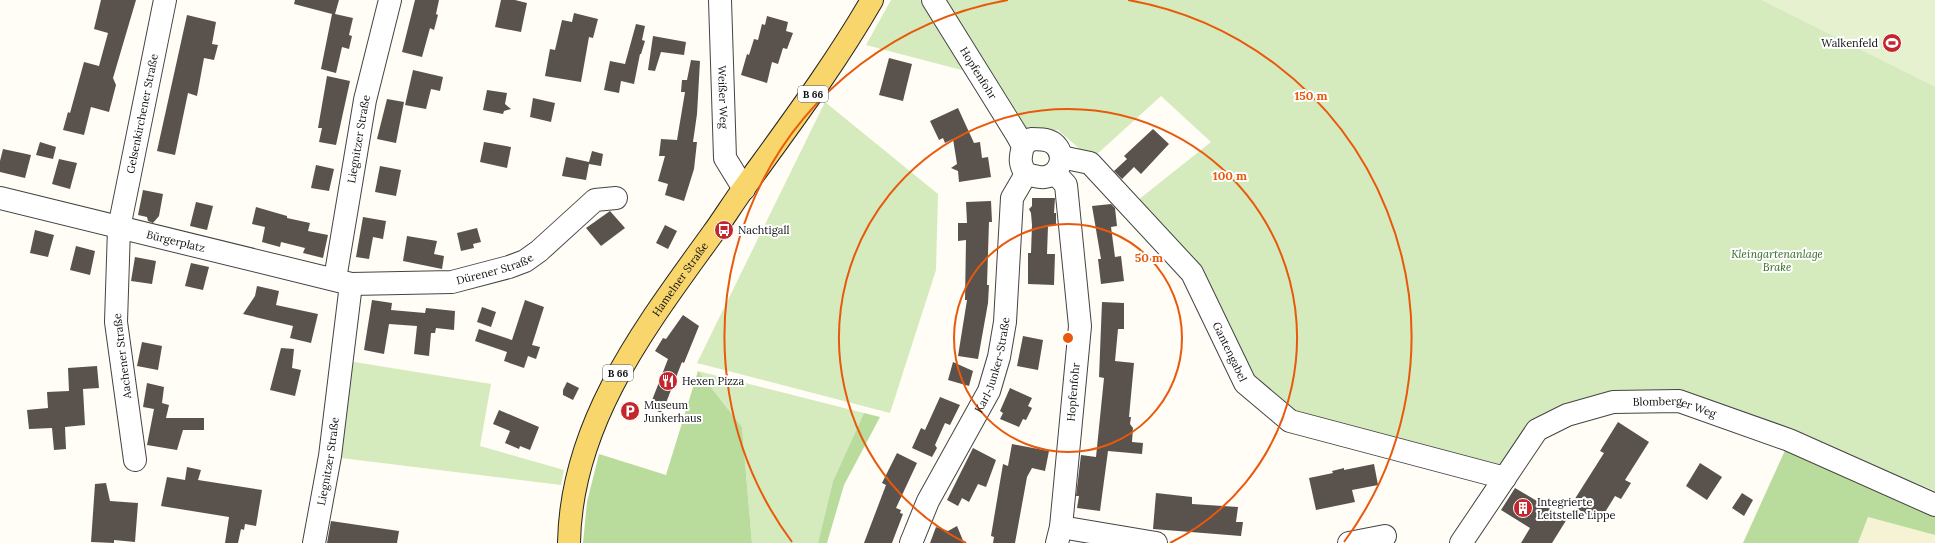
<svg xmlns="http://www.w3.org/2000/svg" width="1935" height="543" font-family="Lora,serif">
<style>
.farmland{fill:#f6f3d4}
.green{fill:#d5ebbd}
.forest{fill:#b9dc9c}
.pitch{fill:#e6f2cf}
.building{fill:#5a524d}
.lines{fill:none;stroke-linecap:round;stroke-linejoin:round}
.minor-casing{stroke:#444;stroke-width:24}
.major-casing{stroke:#222;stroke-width:24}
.minor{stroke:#fff;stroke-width:22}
.major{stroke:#f9d66b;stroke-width:22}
.ring{fill:none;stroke:#e8590c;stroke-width:2}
.labels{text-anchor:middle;stroke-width:4;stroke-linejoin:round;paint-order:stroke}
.shield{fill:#fff;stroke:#585858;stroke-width:1}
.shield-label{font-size:10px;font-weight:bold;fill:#111}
.poi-label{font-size:11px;fill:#111;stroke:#fff;text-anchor:start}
.street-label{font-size:11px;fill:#111;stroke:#fff}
.park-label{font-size:11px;font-style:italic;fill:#2f6b1f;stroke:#fff}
.centre{fill:#e8590c;stroke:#fff;stroke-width:2}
.ring-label{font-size:12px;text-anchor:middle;font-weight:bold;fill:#e8590c;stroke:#fff;stroke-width:4;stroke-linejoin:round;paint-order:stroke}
</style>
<rect width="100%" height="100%" fill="#fffdf5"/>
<polygon class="farmland" points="1868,517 1935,535 1935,543 1858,543"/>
<g class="green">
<polygon points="891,0 920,0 930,9 969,72 866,45"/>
<polygon points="947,0 1817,0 1935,51 1935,491 1793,432 1682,394 1562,411 1499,470 1290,415 1248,380 1138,200 1211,142 1161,96 1095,156 1082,151 1058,130 1023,130"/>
<polygon points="825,102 938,194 936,270 890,413 697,363"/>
<polygon points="348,361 491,384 480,446 564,470 561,485 333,457"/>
<polygon points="698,371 864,413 833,481 818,543 752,543 742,427"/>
</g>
<g class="forest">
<polygon points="698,371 742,427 752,543 583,543 587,502 599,454 666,475"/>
<polygon points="864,413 880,417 844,485 827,543 818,543 833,481"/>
<polygon points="1787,446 1935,511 1935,535 1868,517 1858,543 1743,543"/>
</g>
<polygon class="pitch" points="1761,0 1935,0 1935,87"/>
<g class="building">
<polygon points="101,0 136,0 113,78 116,85 109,112 91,107 84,135 63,130 68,112 70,113 84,62 99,66 108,33 94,29"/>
<polygon points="295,0 339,0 335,14 353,18 349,35 352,36 349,49 342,47 336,73 321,69 332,14 294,4"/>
<polygon points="415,0 439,0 436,14 438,15 434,30 430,28 422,57 402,52"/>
<polygon points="501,0 515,0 527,3 521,32 495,27"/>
<polygon points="574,13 598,19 593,38 589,37 581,82 545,76 550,49 555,50 562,20 572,22"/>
<polygon points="187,15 216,22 212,44 218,45 214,60 204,58 197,96 188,93 175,155 157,151"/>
<polygon points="767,16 788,22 786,31 793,33 787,49 783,48 778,64 772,62 767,83 741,75 747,54 749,55 754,39 758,40 762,24 765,25"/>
<polygon points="636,24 645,26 642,40 645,41 641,54 640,54 634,84 621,81 619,93 604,90 610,61 625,64"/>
<polygon points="653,36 686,42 684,55 661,52 655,71 648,70"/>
<polygon points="889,58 912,64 903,101 879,95"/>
<polygon points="691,60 700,61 697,114 693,142 697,142 694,169 684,201 665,195 668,184 658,181 665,156 659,156 661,139 677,140 685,92 681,92 682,80 687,80"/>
<polygon points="413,70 443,77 440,91 431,89 426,109 405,105"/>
<polygon points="327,76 350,81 336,145 319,142 322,128 318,128"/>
<polygon points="487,90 507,93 505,104 511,109 504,111 503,114 483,110"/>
<polygon points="533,98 555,103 551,122 530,117"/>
<polygon points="387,99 404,102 396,143 377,139"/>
<polygon points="958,108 974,143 980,142 982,158 988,157 991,177 959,182 958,171 951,168 957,164 953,139 945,143 943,138 939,140 930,121"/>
<polygon points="1153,129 1169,144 1141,174 1134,167 1122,179 1114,171 1127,159 1124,156"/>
<polygon points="40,142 56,147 53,159 36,155"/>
<polygon points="484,142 511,147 507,168 480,162"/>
<polygon points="3,149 31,155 25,178 0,172 0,161"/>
<polygon points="592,151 603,154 601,166 589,164 586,180 562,176 566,157 589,162"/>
<polygon points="59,159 77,163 70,189 52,184"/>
<polygon points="316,165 334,169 329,191 311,188"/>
<polygon points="380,166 401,170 396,196 375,192"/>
<polygon points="143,190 163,194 159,216 153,223 148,221 147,217 138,215"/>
<polygon points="1032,198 1055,198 1054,213 1056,213 1056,225 1048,226 1047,254 1055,254 1054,285 1028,284 1028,253 1031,253 1032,225 1031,213 1029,209 1032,206"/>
<polygon points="991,201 992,222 989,222 987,285 989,285 988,303 978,359 958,356 967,300 965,300 966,240 958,241 958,223 967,223 966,202"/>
<polygon points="196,202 213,206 207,230 190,226"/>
<polygon points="1111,204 1115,208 1117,226 1111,227 1115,257 1121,256 1124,281 1101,284 1098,259 1101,259 1092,206"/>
<polygon points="256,207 287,216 287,218 310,223 308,231 328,235 323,258 303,253 305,248 281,242 280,247 262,242 265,227 252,224"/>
<polygon points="610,211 625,228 601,246 586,228"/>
<polygon points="363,217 386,221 383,239 373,237 369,259 356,257"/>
<polygon points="665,225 677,231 668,249 656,243"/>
<polygon points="477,228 481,242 473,244 474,248 461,251 457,233"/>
<polygon points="35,230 54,235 48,257 30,253"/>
<polygon points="407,236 437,241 434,254 444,256 442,269 403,261"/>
<polygon points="76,246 95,251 90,275 70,270"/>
<polygon points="135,257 156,261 152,284 131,281"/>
<polygon points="191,263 209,267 203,290 185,286"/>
<polygon points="257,286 279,291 276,305 318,314 311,343 290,338 293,326 243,314 255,296"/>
<polygon points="372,300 392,303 391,310 425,313 426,308 455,311 454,330 436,328 435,333 431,333 429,356 414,354 417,326 389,324 384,354 364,350"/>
<polygon points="525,300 544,307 532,345 540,347 536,359 528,356 524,368 504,361 507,352 475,341 479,329 512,340"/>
<polygon points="1102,302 1124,303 1124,329 1118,329 1115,361 1134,363 1129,417 1131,417 1130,424 1133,428 1132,442 1143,443 1142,454 1108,451 1100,511 1077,508 1079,496 1076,496 1081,455 1096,457 1104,378 1099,377"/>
<polygon points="482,307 496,312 491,327 477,322"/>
<polygon points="683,315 699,326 684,363 682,362 662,413 649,408 668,359 655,351 663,338 666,339"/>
<polygon points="1023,336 1043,340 1038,370 1017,366"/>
<polygon points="142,342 162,346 158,370 137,366"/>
<polygon points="281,348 294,349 292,368 301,370 295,396 270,390"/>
<polygon points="953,362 973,371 969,386 948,380"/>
<polygon points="97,366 99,388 83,389 85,425 65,427 66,449 54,450 52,428 29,429 27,410 48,408 47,392 69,391 68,368"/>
<polygon points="567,382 579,388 573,400 563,395 563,390"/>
<polygon points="147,383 164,387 162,403 169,405 166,418 204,418 204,430 183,430 177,450 147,445 154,409 143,407"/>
<polygon points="1010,388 1032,398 1028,406 1032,408 1026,420 1023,419 1019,427 1000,419 1003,413 1000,411"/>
<polygon points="940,397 960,405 950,425 945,423 935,445 937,448 932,457 912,448 921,428 925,430"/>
<polygon points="499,410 539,427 530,450 520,446 519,449 505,443 510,431 493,424"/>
<polygon points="1618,422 1649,442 1625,480 1631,483 1621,499 1615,496 1599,522 1571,505 1604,453 1600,451"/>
<polygon points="1012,444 1049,451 1045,471 1032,468 1027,477 1015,543 993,543 994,537 991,536 1003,464 1008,466"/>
<polygon points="973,448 996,460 986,487 978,484 969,502 962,498 958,506 947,500"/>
<polygon points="897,453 917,463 896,508 901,510 900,513 903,514 892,543 864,543 886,485 882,483"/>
<polygon points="1700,463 1722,477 1707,500 1686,486"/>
<polygon points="1374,464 1378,485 1352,490 1355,502 1316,510 1309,478 1333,473 1332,471 1344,468 1344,470"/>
<polygon points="187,467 201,470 198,480 262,490 256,526 245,524 244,530 241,529 238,543 225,543 229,517 161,506 167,477 185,480"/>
<polygon points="106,483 110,501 138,503 135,542 114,540 114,543 91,542 95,484"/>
<polygon points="1515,488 1567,519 1552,543 1521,543 1530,528 1501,510"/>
<polygon points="1156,493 1192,497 1192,504 1238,507 1236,522 1243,522 1241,536 1153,529"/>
<polygon points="1742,493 1753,500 1744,516 1732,508"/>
<polygon points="331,521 399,531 397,543 327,543"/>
<polygon points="957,526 964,543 930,543 936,527 948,531"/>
</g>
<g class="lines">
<defs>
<g id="minor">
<path id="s1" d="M720,0L725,158L744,189"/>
<path id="s2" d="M933,0L1017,135L1023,146C1020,158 1019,164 1026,174C1031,175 1039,178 1045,177C1061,174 1067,154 1053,143C1047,139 1038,139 1031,139L1023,146"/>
<path id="s3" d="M1061,157L1090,163L1192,273L1245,383L1290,421L1505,478"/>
<polyline points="1055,173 1066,185 1080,326 1061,527 1057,543"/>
<path id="s4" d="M0,198L351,284L452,282L509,267L525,261L539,251L595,200L616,198"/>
<path id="s5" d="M335,279L365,100L390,0"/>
<path id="s6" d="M135,460L116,322L119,228L165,0"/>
<polyline points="1061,527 1156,543"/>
<path id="s7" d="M314,543L330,456L351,284"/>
<path id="s8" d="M911,543L928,501L989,391L999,357L1005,322L1012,198L1026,174"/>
<polyline points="1349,543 1385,536"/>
<path id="s9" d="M1461,543L1537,430L1567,415L1613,402L1679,401L1789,440L1935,505"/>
</g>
<g id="major">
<path id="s10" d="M569,543C571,422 646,326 713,233C724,218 733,203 744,188C788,127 834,66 872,0"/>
</g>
</defs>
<use href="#minor" class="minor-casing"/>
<use href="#major" class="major-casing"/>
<use href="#minor" class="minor"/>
<use href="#major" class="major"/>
</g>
<g class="ring">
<circle cx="1068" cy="338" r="114"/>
<path d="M966 543A229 229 0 1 1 1170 543"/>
<path d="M792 542A343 343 0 0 1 1008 0M1128 0A343 343 0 0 1 1344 542"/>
</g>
<defs>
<symbol id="stadium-disc" viewBox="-11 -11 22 22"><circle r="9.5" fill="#c4262e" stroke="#fff"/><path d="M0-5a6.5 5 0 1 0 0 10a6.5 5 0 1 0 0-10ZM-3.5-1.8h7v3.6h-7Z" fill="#fff"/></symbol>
<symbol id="bus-disc" viewBox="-11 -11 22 22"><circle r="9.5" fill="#c4262e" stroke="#fff"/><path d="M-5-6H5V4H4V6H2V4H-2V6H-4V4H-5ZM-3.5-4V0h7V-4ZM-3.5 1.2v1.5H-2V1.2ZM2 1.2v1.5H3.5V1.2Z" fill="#fff"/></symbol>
<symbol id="restaurant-disc" viewBox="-11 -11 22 22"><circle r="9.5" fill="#c4262e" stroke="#fff"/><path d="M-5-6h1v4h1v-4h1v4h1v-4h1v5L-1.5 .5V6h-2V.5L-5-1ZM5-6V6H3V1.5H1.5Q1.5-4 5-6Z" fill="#fff"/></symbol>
<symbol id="parking-disc" viewBox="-11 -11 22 22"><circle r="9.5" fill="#c4262e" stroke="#fff"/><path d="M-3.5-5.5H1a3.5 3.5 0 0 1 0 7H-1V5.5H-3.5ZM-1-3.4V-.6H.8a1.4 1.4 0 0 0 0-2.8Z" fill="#fff"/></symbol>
<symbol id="building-disc" viewBox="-11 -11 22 22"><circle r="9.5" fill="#c4262e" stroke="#fff"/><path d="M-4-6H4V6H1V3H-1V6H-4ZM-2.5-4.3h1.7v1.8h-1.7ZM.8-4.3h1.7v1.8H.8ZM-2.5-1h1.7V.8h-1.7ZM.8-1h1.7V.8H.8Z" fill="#fff"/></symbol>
</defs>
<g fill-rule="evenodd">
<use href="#stadium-disc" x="1881" y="32" width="22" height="22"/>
<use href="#bus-disc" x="713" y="219" width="22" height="22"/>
<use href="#restaurant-disc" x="657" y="370" width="22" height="22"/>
<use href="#parking-disc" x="619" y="400" width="22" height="22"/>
<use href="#building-disc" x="1512" y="497" width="22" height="22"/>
</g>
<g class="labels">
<g class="shield">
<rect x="798" y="86" width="30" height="16" rx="3"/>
<rect x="603" y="365" width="30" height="16" rx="3"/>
</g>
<g class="shield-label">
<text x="813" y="98">B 66</text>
<text x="618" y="377">B 66</text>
</g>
<g class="poi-label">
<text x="1878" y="47" text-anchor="end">Walkenfeld</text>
<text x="738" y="234">Nachtigall</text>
<text x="682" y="385">Hexen Pizza</text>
<text x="644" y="409">Museum<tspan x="644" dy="13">Junkerhaus</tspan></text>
<text x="1537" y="506">Integrierte<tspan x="1537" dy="13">Leitstelle Lippe</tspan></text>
</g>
<g class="street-label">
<text dy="4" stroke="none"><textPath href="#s2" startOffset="86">Hopfenfohr</textPath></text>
<text dy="4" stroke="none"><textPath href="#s1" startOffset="97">Weißer Weg</textPath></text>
<text dy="4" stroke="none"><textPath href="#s6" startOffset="350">Gelsenkirchener Straße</textPath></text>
<text dy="4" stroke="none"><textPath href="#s5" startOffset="142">Liegnitzer Straße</textPath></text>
<text dy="4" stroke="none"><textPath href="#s4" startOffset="181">Bürgerplatz</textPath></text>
<text dy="4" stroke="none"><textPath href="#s4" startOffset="507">Dürener Straße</textPath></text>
<text dy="4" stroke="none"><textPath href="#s10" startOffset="291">Hamelner Straße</textPath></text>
<text dy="4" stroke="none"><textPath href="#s3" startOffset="267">Gantengabel</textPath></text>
<text transform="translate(122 356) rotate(-97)" y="4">Aachener Straße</text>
<text dy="4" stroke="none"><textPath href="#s8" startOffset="197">Karl-Junker-Straße</textPath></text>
<text transform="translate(1073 392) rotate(-85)" y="4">Hopfenfohr</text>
<text dy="4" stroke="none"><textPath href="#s9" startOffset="280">Blomberger Weg</textPath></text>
<text dy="4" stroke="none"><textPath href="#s7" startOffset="83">Liegnitzer Straße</textPath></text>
</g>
<g class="park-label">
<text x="1777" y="258">Kleingartenanlage<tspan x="1777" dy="13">Brake</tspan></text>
</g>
</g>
<circle cx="1068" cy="338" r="6" class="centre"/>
<g class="ring-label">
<text x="1311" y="100">150 m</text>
<text x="1230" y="180">100 m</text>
<text x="1149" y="262">50 m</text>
</g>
</svg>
